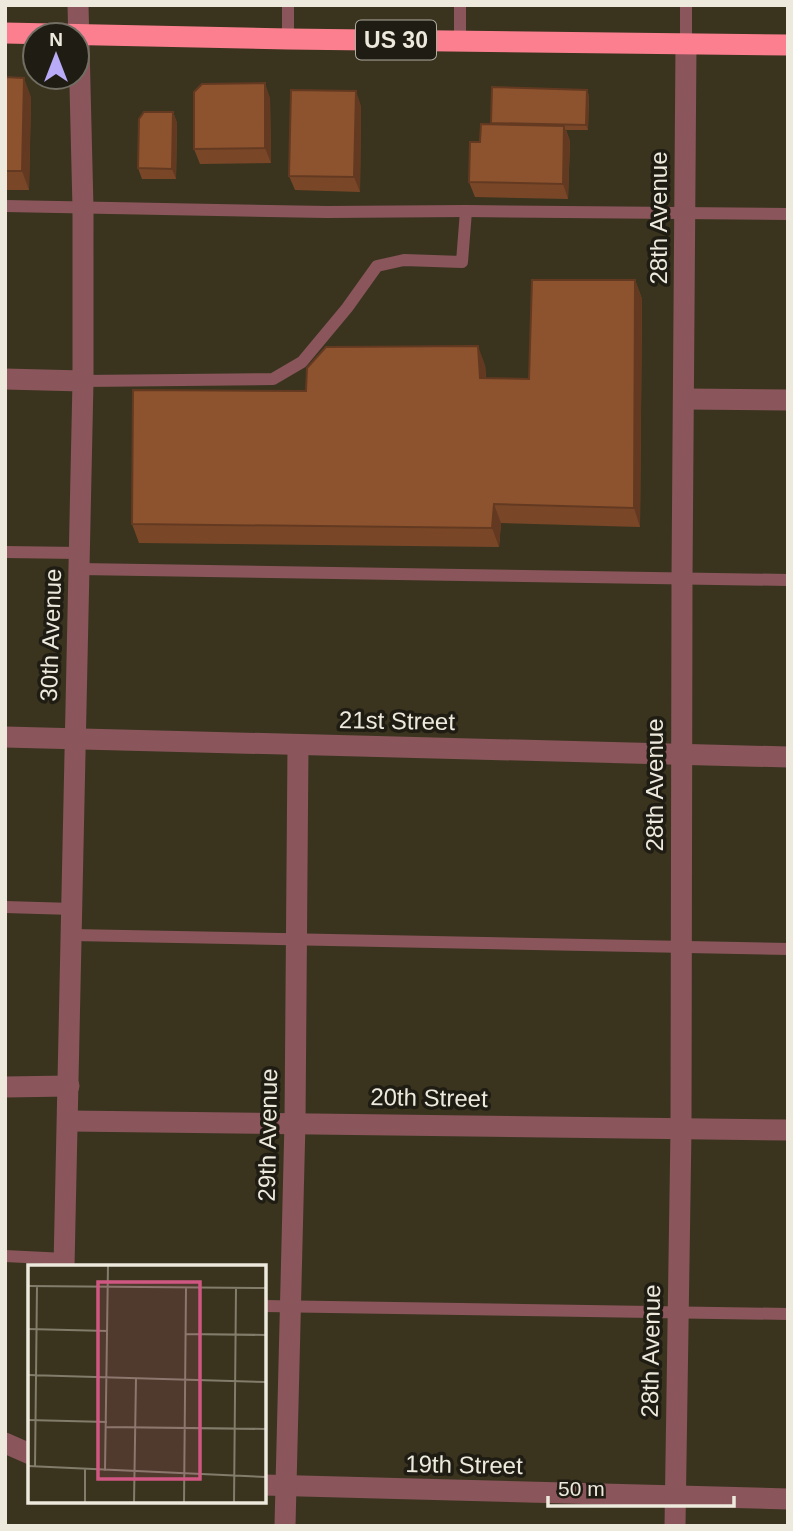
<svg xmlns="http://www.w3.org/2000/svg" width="793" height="1531" font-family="Arial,sans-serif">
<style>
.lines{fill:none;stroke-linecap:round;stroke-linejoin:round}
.lane{stroke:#8a565b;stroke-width:12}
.street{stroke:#8a565b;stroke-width:21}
.highway{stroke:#fc7f8f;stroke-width:21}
.wall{fill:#794728}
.shaded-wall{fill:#633a21}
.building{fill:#8d532f;stroke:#633a21;stroke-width:2}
.labels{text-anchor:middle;stroke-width:7;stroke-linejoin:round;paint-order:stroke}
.shield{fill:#1f1c13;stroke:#afaca0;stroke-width:2}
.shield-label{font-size:23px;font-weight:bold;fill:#ede9dd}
.street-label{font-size:24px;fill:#ede9dd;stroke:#1f1c13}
.inset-road{fill:none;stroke:#827c6b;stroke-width:2}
.view{fill:#cf5782;fill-opacity:0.15;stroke:#cf5782;stroke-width:3.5}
.inset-edge{fill:none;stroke:#ede9dd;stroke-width:3.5}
</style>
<rect width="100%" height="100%" fill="#3a341f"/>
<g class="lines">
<g class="lane">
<polyline points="460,5 460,40"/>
<polyline points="288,39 288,5"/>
<polyline points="686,44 686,5"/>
<polyline points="5,206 327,212 466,211 788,214"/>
<polyline points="83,381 273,379 302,362 347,308 377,266 404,260 462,262 466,211"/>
<polyline points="5,552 79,553"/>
<polyline points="79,569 788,580"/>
<polyline points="5,907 73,909"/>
<polyline points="72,935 788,949"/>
<polyline points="5,1256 65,1259"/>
<polyline points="264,1306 788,1314"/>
</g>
<g class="street">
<polyline points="5,379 83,381"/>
<polyline points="685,399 788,400"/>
<polyline points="5,737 788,757"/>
<polyline points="5,1087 69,1086"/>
<polyline points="69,1121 788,1130"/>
<polyline points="64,1267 83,381 83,208 78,5"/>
<polyline points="5,1443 30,1454"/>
<polyline points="264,1485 788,1499"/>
<polyline points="285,1526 295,1122 298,745"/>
<polyline points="675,1526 681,1129 682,578 686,44"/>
</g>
<polyline class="highway" points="5,33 288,39 788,45"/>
</g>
<g class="wall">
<polygon points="5,77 31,97 29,190 5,190"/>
<polygon points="589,95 588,130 566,130 570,141 568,199 475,197 469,182 480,142 492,124"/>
<polygon points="270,98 271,163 200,164 194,149"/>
<polygon points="361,106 360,192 295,190 289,176"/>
<polygon points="173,112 177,123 176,179 142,179 138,168"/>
<polygon points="635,280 642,299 640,527 501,523 499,547 139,543 132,524 306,391 485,365 486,378 529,379"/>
</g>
<g class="shaded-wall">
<polygon points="24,78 31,97 29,190 22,171"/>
<polygon points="265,83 270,98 271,163 265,148"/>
<polygon points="587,90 589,95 588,130 586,125"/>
<polygon points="356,91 361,106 360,192 354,177"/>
<polygon points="173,112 177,123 176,179 172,169"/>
<polygon points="564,126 570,141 568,199 563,184"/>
<polygon points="635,280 642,299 640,527 634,508"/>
<polygon points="478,346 485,365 487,397 480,378"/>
<polygon points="494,504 501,523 499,547 492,528"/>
</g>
<g class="building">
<polygon points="5,77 24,78 22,171 5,171"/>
<polygon points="265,83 265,148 194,149 194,92 202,84"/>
<polygon points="492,87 587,90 586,125 491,123"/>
<polygon points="291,90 356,91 354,177 289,176"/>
<polygon points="144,112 173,112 172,169 138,168 139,119"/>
<polygon points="481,124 564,126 563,184 469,182 470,142 480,142"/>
<polygon points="532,280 635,280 634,508 494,504 492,528 132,524 133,390 306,391 307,368 326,347 478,346 480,378 529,379"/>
</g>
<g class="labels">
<rect class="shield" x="356" y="20.5" width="80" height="39" rx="5"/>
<g class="shield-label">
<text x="396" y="48">US 30</text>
</g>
<g class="street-label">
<text transform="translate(659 218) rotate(-90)" y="8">28th Avenue</text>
<text transform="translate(51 635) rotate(-88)" y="8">30th Avenue</text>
<text transform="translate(397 721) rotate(1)" y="8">21st Street</text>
<text transform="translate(655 785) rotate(-90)" y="8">28th Avenue</text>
<text transform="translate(429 1098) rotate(1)" y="8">20th Street</text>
<text transform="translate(268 1135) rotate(-89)" y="8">29th Avenue</text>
<text transform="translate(651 1351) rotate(-89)" y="8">28th Avenue</text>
<text transform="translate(464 1465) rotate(1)" y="8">19th Street</text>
</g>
</g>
<g transform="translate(28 1265)">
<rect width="238" height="238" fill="#3a341f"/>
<path class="inset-road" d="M0,21L238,23M0,64L80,66M158,69L238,70M0,110L238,117M0,155L79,157M78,162L238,164M0,201L238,212M7,202L9,21M77,206L80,0M57,238V203M106,238L108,113M156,238L158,23M206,238L208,23"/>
<path class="view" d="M70,17H172V214H70Z"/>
<rect width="238" height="238" class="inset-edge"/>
</g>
<rect width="793" height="1531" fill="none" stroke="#ede9dd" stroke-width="14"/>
<g transform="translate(56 56)"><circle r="33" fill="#1f1c13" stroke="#716e64" stroke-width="2"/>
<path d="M0-5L12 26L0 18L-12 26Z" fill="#b9abf7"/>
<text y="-10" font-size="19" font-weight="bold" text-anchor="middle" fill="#ede9dd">N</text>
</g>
<path d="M548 1496v10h186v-10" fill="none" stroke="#ede9dd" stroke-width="3.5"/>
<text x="558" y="1496" font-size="21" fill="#ede9dd" stroke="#1f1c13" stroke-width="5" paint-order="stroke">50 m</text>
</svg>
